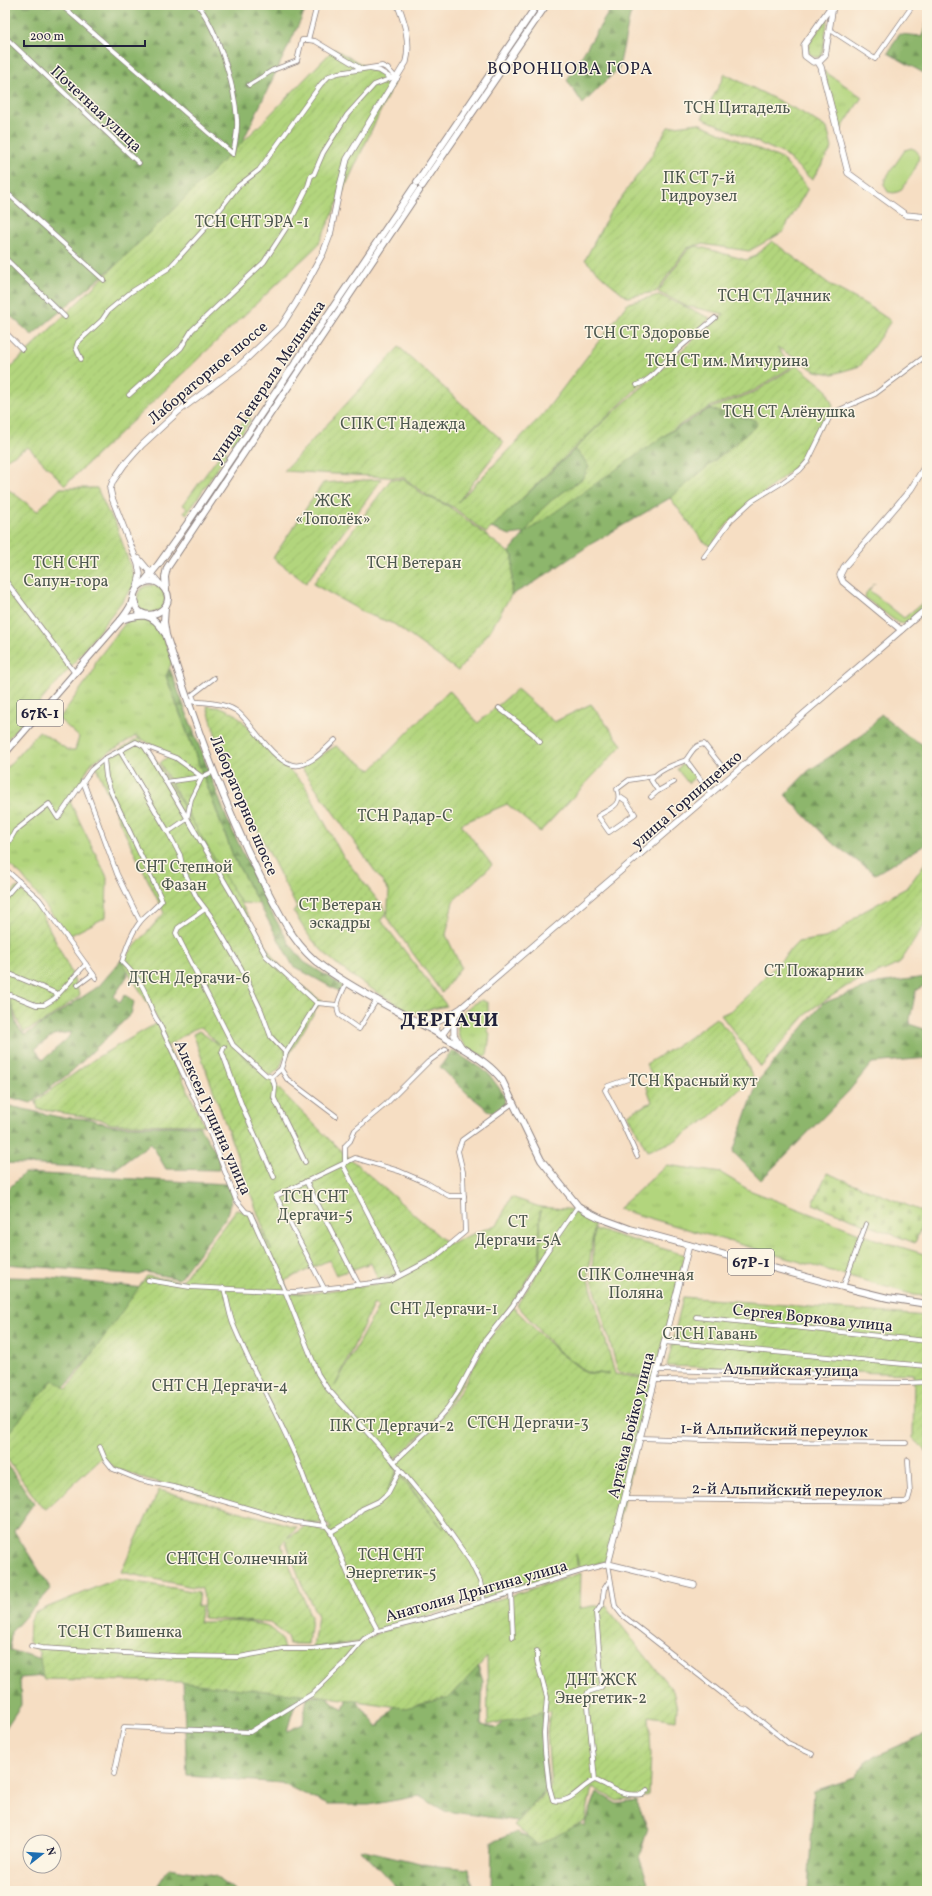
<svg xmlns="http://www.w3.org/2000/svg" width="932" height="1896" font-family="Vollkorn,serif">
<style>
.grass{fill:url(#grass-tufts);stroke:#6a7c5c}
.forest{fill:url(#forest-firs);stroke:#586c54;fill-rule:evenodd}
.cemetery{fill:url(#cemetery-stones);stroke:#6a7c5c}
.garden{fill:url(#garden-furrows);stroke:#6a7c5c;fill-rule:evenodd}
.pitch{fill:#b2d57d;stroke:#6a7c5c}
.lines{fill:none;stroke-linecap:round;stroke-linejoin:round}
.street-casing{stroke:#8c807f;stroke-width:5.5}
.secondary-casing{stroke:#8c807f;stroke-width:7}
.primary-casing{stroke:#8c807f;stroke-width:8}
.street{stroke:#fff;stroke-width:4}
.secondary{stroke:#fff;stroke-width:5.5}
.primary{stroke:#fff;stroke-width:6}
.labels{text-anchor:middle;stroke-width:3;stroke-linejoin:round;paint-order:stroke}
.shield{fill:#fcf5e5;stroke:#63616e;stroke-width:1}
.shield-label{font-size:15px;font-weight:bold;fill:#22223b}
.park-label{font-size:16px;fill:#4d584f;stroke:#fcf5e5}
.street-label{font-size:16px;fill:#22223b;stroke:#fcf5e5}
.neighbourhood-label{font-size:17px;letter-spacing:1px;fill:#22223b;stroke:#fcf5e5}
.district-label{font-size:20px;font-weight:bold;letter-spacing:1px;fill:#22223b;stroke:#fcf5e5}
</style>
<defs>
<pattern id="grass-tufts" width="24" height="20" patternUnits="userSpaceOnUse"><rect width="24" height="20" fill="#b2d57d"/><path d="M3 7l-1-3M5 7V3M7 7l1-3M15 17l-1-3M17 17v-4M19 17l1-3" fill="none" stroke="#99b76d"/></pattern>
<pattern id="forest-firs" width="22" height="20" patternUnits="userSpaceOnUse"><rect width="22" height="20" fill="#8db66c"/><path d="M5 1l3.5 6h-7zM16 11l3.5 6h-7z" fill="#73945a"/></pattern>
<pattern id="cemetery-stones" width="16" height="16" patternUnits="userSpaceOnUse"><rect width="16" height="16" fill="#b2d57d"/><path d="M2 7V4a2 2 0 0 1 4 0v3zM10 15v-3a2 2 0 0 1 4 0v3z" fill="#99b76d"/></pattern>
<pattern id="garden-furrows" width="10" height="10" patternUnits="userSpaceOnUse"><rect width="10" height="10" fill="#b2d57d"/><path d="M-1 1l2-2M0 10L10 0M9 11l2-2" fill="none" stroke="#99b76d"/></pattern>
</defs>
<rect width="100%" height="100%" fill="#fcf5e5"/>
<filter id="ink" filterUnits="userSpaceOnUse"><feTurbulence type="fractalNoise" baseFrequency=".025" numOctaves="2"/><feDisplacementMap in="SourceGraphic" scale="8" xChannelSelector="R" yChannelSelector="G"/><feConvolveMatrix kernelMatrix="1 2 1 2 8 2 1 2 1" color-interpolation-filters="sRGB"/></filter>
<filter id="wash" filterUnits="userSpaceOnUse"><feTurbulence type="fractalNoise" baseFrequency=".012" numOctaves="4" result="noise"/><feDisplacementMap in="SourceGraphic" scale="16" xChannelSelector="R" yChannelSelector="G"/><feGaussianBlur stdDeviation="0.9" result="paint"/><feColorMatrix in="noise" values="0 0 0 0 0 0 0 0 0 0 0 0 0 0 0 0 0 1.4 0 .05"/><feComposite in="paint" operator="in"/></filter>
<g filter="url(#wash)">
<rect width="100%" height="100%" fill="#f6dec3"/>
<g class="grass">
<polygon points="828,16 823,51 820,57 814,57 809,53 808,49 810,42"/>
<polygon points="824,71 862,97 840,131"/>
<polygon points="413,192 414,193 161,567 160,566"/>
<polygon points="249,413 250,421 236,442 234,443 229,442"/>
<polygon points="225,448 227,454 187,514 184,512 187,508 183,505"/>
<polygon points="875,583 869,590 904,618 927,599 927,606 906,624 898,623 865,598 866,593"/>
<circle cx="151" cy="599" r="14"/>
<path d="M134,619C161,618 165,640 172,662L166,676L234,858L259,904L241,903L210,853L160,763L170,755L136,736L91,763L70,802L107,877L106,917L69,936L22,876L5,861V770L39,731L68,750H75L79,737L59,719L93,672L96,661L126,622Z"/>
<path d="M482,1000L488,1003V1031L490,1034L487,1055L485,1056C449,1045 449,1014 482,1000Z"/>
<polygon points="667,1165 721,1173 749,1190 875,1239 927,1255 927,1296 914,1295 618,1209"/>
</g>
<g class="forest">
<polygon points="5,5 308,5 229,170 32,335 5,311"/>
<polygon points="613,5 637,5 630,15 619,68 583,104 567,80"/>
<polygon points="927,21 927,75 888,53 899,34 922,36"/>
<polygon points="709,409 755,420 757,425 670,498 591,544 535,582 511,595 513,556 509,552 525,533 510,535 491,528 574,450 581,455 589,467 582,479 552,500 540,511 527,531 657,440"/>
<polygon points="170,669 227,819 268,906 289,943 304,962 342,985 340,992 293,966 234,858 166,676"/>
<polygon points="881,714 908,736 927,747 927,844 875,874 831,842 785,795 808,771 864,734"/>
<path d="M123,958L128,975L114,996L120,1003L125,994L134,1002L131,1014L72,1071L31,1103L5,1096V1006L10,1001L17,1026L25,1035L99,986ZM72,1032L67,1039L43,1060L35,1049L53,1035Z"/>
<polygon points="927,977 927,984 916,990 909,1024 927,1030 927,1058 872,1063 848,1092 761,1180 733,1152 758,1081 823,1003 878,983"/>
<polygon points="452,1050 488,1073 505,1096 504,1105 492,1113 469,1095 440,1067"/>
<polygon points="5,1105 59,1117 90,1119 112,1126 199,1126 219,1157 219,1170 166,1169 151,1143 115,1169 5,1163"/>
<polygon points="24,1173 227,1184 233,1195 226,1217 179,1279 146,1272 140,1275 5,1264 5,1190 7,1190"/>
<polygon points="5,1277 51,1278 143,1288 66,1386 5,1455"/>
<polygon points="5,1461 34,1503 14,1531 51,1589 11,1632 10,1650 56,1663 57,1675 20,1678 21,1705 5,1729"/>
<polygon points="477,1663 483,1681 481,1725 496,1728 537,1692 547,1697 542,1740 549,1786 518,1821 445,1811 419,1796 369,1805 328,1805 281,1783 187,1776 183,1682 325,1681 295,1704 287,1731 303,1724 307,1697 325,1696 343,1710 349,1691 378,1727 398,1701"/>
<polygon points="927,1733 927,1891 808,1891 814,1791 854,1778 867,1760"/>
<polygon points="597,1792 617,1804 636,1801 648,1828 639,1857 651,1891 491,1891 492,1842 517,1832 531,1839 570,1815 584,1826"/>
<polygon points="360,1849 428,1865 469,1869 473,1891 400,1891"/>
<polygon points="169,1868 215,1876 236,1891 154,1891"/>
</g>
<polygon class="cemetery" points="827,1173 926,1213 915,1243 813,1204"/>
<g class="garden">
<polygon points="334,49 394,82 318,245 65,485 28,447 5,460 5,373 261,124"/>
<polygon points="725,74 801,112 827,128 832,148 812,180 784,154 702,118"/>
<polygon points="698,123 782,159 808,188 783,232 749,251 701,244 687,248 656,292 627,297 606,280 585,260 609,214 648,161 668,127"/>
<path d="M772,241L832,286L869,306L891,321L860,366L833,374L815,371L777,347L791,367L755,390L712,406L684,422L525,533L540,511L552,500L582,479L589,467L581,455L574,450C601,422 631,397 660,371C681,351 701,332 724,314L686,306L658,292L688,249L697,246L746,260L754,257Z"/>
<polygon points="659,295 710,318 486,533 453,507 428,496 404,478 284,471 399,347 504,442 458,502 544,413 628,303"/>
<polygon points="797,365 826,389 833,406 794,468 731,520 710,546 702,540 670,498 757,425 755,420 709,409 755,392"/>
<polygon points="382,479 306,583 273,558 323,483"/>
<polygon points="391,479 405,480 424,495 450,507 513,556 511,595 490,631 458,671 394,624 367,614 313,584"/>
<polygon points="5,487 37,511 60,488 97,488 108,512 116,524 136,583 74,663 5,742"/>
<polygon points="517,689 554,722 591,704 622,745 540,832 507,804 461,824 492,865 453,901 446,935 461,967 442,993 387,918 389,891 301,767 336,746 371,770 449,690 478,723"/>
<path d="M207,706L223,708L237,715L270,752L304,784L342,855L387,912L381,920L447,1006L412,1013C376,992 336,970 310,937C303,929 299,919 293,911L297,908L245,805L220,750Z"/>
<path d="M139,738L157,762L274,959L292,978L321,1001L289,1055L284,1050L286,1054L279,1069L270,1076L240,1053L270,1080L338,1148L448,1244L498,1224L511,1197L540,1207L579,1210L595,1220L588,1276L615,1374L653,1380L609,1560L580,1569L576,1554L578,1570L550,1580L375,1631L360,1642L313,1647L318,1616L304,1590L285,1540L281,1544L311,1617L308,1644H289L287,1636L270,1623L203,1618L204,1598L202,1589L121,1572L159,1490L297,1527L287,1538L305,1527L308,1522L331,1529L329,1524L296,1520L140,1477L115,1468L101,1458L46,1509L40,1505L5,1456V1437L53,1380L67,1389L147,1276L181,1282L236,1210L253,1213L271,1250L193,1034L199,1031L219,1045L201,1027C194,1027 174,1042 167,1046L204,1125L111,1124L100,1119L38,1109L36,1101L96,1058L159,1022L122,961L164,913L122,827L95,764ZM540,1210L541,1267L517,1305L556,1349L586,1372L609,1374L586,1373L556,1350L513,1307L488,1340L460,1392L431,1428L393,1464L443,1529L397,1472L386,1492L397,1470L391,1463L427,1429L448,1404L458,1390L485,1339L512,1304L540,1260ZM329,1260L336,1275L371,1263L378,1279L393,1275L382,1283L313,1293L289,1294L284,1281ZM374,1303L378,1307L335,1386Z"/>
<polygon points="927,860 927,921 899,964 847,986 809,1011 761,1067 721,1015 732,1010 749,994 798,942 825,938 838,932 861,913 908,887"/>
<polygon points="17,887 36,903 42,914 71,972 80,996 43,1022 24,1032 19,1024 9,998 5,1003 5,900"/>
<polygon points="716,1018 733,1036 753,1077 709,1118 673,1142 647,1151 628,1114 652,1102 646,1085 655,1082 646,1064 686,1040"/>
<polygon points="594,1229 685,1255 654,1379 622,1373 618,1371 592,1279"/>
<polygon points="683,1297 927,1316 927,1452 913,1438 914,1374 667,1366"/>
<path d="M581,1573L580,1607L578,1609L592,1606H606L673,1691L677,1708L676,1720L649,1716L651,1754L649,1795L636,1799L617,1801L592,1787L585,1821L538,1845L514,1825L551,1786L547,1732L550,1711L488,1725L487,1657L450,1697L405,1708L315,1695L242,1689L180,1682L43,1679L39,1652L29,1642L30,1622L34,1613L116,1579L199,1592L197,1606H202L199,1622C219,1622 267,1617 279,1636C282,1640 283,1646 284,1650L362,1644C376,1627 417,1624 438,1617C486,1603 534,1589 581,1573Z"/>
</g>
<g class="pitch">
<path d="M911,148C931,153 906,182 900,191L894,193L888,192L884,185L885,179L905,150Z"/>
<polygon points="684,763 695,777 688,783 677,769"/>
</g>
</g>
<g filter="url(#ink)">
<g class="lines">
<defs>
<g id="street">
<polyline points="61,5 233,154"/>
<path d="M198,5C219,33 235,86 237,120C238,131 235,143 233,154"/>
<polyline points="317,5 308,40 315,41 360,68"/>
<polyline points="829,29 875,59 913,5"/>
<polyline points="5,37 139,163"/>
<polyline points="370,69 380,71 391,78"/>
<polyline points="249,85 273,70 297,61 302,40 308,40"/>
<polyline points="5,191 104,280"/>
<polyline points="5,258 65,317"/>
<polyline points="5,332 22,349"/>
<polyline points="81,359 76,348 78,342 102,320 108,311 131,292 169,268 208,225 238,186 259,170 321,84 329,76 338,73 382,66 388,69 397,79"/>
<path d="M637,385C652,380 659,367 670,357C684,343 700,331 715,318"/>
<polyline points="129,395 181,348 192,330 264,262 290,222 308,186 311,176 314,174 323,153 347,115 374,85 394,77"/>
<polyline points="704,557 731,520 752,501 783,482 800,470 808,461 829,418 837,411 875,394 927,355"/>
<polyline points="5,580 75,673"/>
<path d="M189,701C205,703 226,702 239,713C254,726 278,770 300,765C314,762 325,749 335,740"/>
<polyline points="195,702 192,695 214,678"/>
<polyline points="499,708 533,734 540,742"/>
<polyline points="142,745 176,758 202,777 191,799 187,819 168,832"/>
<polyline points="120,751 168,832 180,855 183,869 197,898 210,915 241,968 261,1010 271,1037 286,1053"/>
<path d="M104,759L106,777L111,792L162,900C155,909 145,915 140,922C131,933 126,948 122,962C129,969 137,977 142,986C149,998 150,1011 159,1023L204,1118L236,1200L246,1212L250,1213L285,1291L318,1374L327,1388L394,1462L437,1514L470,1561L480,1581L484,1602"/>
<polyline points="83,781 117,874 140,921"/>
<polyline points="166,782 202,777 214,771"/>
<polyline points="658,791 674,782"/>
<path d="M711,794L686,760C691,753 694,745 704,744L724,769"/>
<path d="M620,797L626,801L635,814L609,832L598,816C610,808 623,806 617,789L629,780L654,776"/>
<path d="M651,797L658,791L651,780C660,769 673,765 686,760"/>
<polyline points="5,849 15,831 49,804 58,818 91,770 104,759 136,742 144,746 153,760 240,908 266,956 317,1003"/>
<polyline points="5,869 39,899 96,978"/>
<polyline points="5,897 19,881"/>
<polyline points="205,909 178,928 176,933 233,1045 266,1075 272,1077 281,1069"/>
<polyline points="5,972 58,994"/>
<path d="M347,982C342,993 334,1005 339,1015L359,1029L377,999"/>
<polyline points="78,985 93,974"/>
<polyline points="5,996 11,995 36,1005 44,1005 54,999 86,964"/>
<polyline points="224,1047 222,1052 242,1106 274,1177"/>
<polyline points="272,1077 275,1087 274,1098 305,1162"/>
<polyline points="628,1079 608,1086 605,1090 618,1114 637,1156"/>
<polyline points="336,1116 287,1079 281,1069 286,1053 317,1003 337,1005"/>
<polyline points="345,1163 345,1146 350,1141 355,1130 386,1104 428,1062 446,1049"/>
<polyline points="343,1165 400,1275"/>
<polyline points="306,1181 359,1285"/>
<polyline points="148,1280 190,1287 295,1292 390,1281 434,1258 465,1232 463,1172 458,1151 462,1140 513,1103"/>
<polyline points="843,1287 866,1224"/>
<path d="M224,1288C227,1300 229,1313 233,1324C251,1368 275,1409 294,1453C306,1479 313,1510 331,1532L351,1520L362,1509L379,1501L388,1493L400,1470"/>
<polyline points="325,1290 276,1196 355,1158 399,1171 427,1183 449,1196 464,1196"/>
<polyline points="696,1317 927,1341"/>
<polyline points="664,1342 926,1366 927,1368"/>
<polyline points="657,1370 826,1374"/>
<polyline points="655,1380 907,1383 927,1382"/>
<polyline points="640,1438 770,1442 906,1443"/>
<polyline points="100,1447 105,1459 113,1469 140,1480 178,1488 295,1522 326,1526"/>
<polyline points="394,1462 428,1430 448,1407 458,1392 486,1339 513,1305 543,1257 578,1206"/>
<polyline points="626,1499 905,1502 908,1500 910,1493 908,1460"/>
<polyline points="331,1532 348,1574 378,1631"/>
<polyline points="511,1593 513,1637"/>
<polyline points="31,1646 42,1648 175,1656 239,1657 283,1649 312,1649 360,1643"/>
<path d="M537,1651V1661L547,1697L544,1733L545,1751L549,1786L553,1800C571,1805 580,1786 595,1780"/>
<polyline points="114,1774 124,1727 250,1732 312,1694 344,1663 364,1639 378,1631 433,1617 581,1571 608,1564 615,1606 622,1615 741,1708 747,1710 788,1743 812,1754"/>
<polyline points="595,1780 587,1695 588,1692 600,1688 602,1686 596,1613 602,1604 604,1589 610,1580"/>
<path d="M595,1780C614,1788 621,1797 643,1794L647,1790"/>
</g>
<g id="secondary">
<polyline points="832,5 804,45 805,56 813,62 820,61 825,56 833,5"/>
<polyline points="818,62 821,67 848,173 906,215 927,217"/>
<polyline points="139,559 159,583"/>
<path d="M137,588L140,574L138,564L112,498L110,489L113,481L124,465L142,445L179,411L239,366L282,325L296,303L323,253L330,235L340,186L347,159L406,62C411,43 405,23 398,5"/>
<polyline points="901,630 843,582 840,575 844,567 911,489 927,463"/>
<polyline points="419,1021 448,1016 461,1008 927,608"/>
<polyline points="454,1021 454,1035 462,1048"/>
<polyline points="435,1031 437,1022 443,1019"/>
<polyline points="442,1035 460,1010"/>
<polyline points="689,1245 608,1564 694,1585"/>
</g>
<g id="primary">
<polyline points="417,182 537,5"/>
<polyline points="422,186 546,5"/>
<polyline points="143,583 158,565 187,524 414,187"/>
<polyline points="166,591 165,577 167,568 419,191"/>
<path d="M165,607L164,622L166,635C194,721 224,807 266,888C282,918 295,947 323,967C366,998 415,1018 459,1046C475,1056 491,1065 502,1080L541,1160L578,1206L588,1212L600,1218L630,1229L843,1287L888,1298L927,1304"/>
<path d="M121,620C140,614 152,611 164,632"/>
<path d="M5,753L121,620C124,616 128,611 131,605C133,600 133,595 136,590C141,581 154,578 162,586C185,608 135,632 134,597"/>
</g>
</defs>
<use href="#street" class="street-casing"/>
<use href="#secondary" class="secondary-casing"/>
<use href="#primary" class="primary-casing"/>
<use href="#street" class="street"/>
<use href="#secondary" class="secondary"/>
<use href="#primary" class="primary"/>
</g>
</g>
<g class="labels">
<g class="shield">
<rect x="17" y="700" width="46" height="26" rx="3"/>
<rect x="728" y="1249" width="46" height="26" rx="3"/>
</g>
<g class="shield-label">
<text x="40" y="718">67К-1</text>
<text x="751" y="1267">67Р-1</text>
</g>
<g class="park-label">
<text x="737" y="113">ТСН Цитадель</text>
<text x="699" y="183">ПК СТ 7-й<tspan x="699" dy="18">Гидроузел</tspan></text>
<text x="252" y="227">ТСН СНТ ЭРА -1</text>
<text x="774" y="301">ТСН СТ Дачник</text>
<text x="647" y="338">ТСН СТ Здоровье</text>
<text x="727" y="366">ТСН СТ им. Мичурина</text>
<text x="789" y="417">ТСН СТ Алёнушка</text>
<text x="403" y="429">СПК СТ Надежда</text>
<text x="333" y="506">ЖСК<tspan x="333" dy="18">«Тополёк»</tspan></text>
<text x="66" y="568">ТСН СНТ<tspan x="66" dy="18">Сапун-гора</tspan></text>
<text x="414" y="568">ТСН Ветеран</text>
<text x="405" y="821">ТСН Радар-С</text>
<text x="184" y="872">СНТ Степной<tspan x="184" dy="18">Фазан</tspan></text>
<text x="340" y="910">СТ Ветеран<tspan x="340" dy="18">эскадры</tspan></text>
<text x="814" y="976">СТ Пожарник</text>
<text x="189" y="983">ДТСН Дергачи-6</text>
<text x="693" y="1086">ТСН Красный кут</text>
<text x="315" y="1202">ТСН СНТ<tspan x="315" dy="18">Дергачи-5</tspan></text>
<text x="518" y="1227">СТ<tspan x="518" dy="18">Дергачи-5А</tspan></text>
<text x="636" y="1280">СПК Солнечная<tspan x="636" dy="18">Поляна</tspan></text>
<text x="444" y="1314">СНТ Дергачи-1</text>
<text x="710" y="1339">СТСН Гавань</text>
<text x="220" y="1391">СНТ СН Дергачи-4</text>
<text x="528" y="1428">СТСН Дергачи-3</text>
<text x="392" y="1431">ПК СТ Дергачи-2</text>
<text x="391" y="1560">ТСН СНТ<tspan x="391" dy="18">Энергетик-5</tspan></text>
<text x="237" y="1564">СНТСН Солнечный</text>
<text x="120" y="1637">ТСН СТ Вишенка</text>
<text x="601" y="1685">ДНТ ЖСК<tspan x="601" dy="18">Энергетик-2</tspan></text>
</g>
<g class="street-label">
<text transform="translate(97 108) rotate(43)" y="6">Почетная улица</text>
<text transform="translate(207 372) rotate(-40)" y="6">Лабораторное шоссе</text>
<text transform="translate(267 381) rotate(-56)" y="6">улица Генерала Мельника</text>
<text transform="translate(686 799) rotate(-41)" y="6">улица Горпищенко</text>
<text transform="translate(245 805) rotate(67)" y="6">Лабораторное шоссе</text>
<text transform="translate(214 1117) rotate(66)" y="6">Алексея Гущина улица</text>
<text transform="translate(813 1317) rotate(6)" y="6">Сергея Воркова улица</text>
<text transform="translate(791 1369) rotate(1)" y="6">Альпийская улица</text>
<text transform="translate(630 1425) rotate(-76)" y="6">Артёма Бойко улица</text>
<text transform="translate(774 1429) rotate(1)" y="6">1-й Альпийский переулок</text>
<text transform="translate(787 1489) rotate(1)" y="6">2-й Альпийский переулок</text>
<text transform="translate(476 1590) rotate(-16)" y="6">Анатолия Дрыгина улица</text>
</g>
<g class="neighbourhood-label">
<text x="570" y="74">ВОРОНЦОВА ГОРА</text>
</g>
<g class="district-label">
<text x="450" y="1026">ДЕРГАЧИ</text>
</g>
</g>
<rect width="932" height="1896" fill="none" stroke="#fcf5e5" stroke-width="20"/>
<g transform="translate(42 1854) rotate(73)"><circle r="19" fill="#fcf5e5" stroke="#a5a1a1"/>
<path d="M0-3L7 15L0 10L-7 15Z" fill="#1f6fb2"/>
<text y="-6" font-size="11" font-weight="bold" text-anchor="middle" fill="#22223b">N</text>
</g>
<path d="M24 40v6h121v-6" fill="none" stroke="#22223b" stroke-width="2"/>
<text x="30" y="40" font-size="12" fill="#22223b" stroke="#fcf5e5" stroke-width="3" paint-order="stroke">200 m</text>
</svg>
